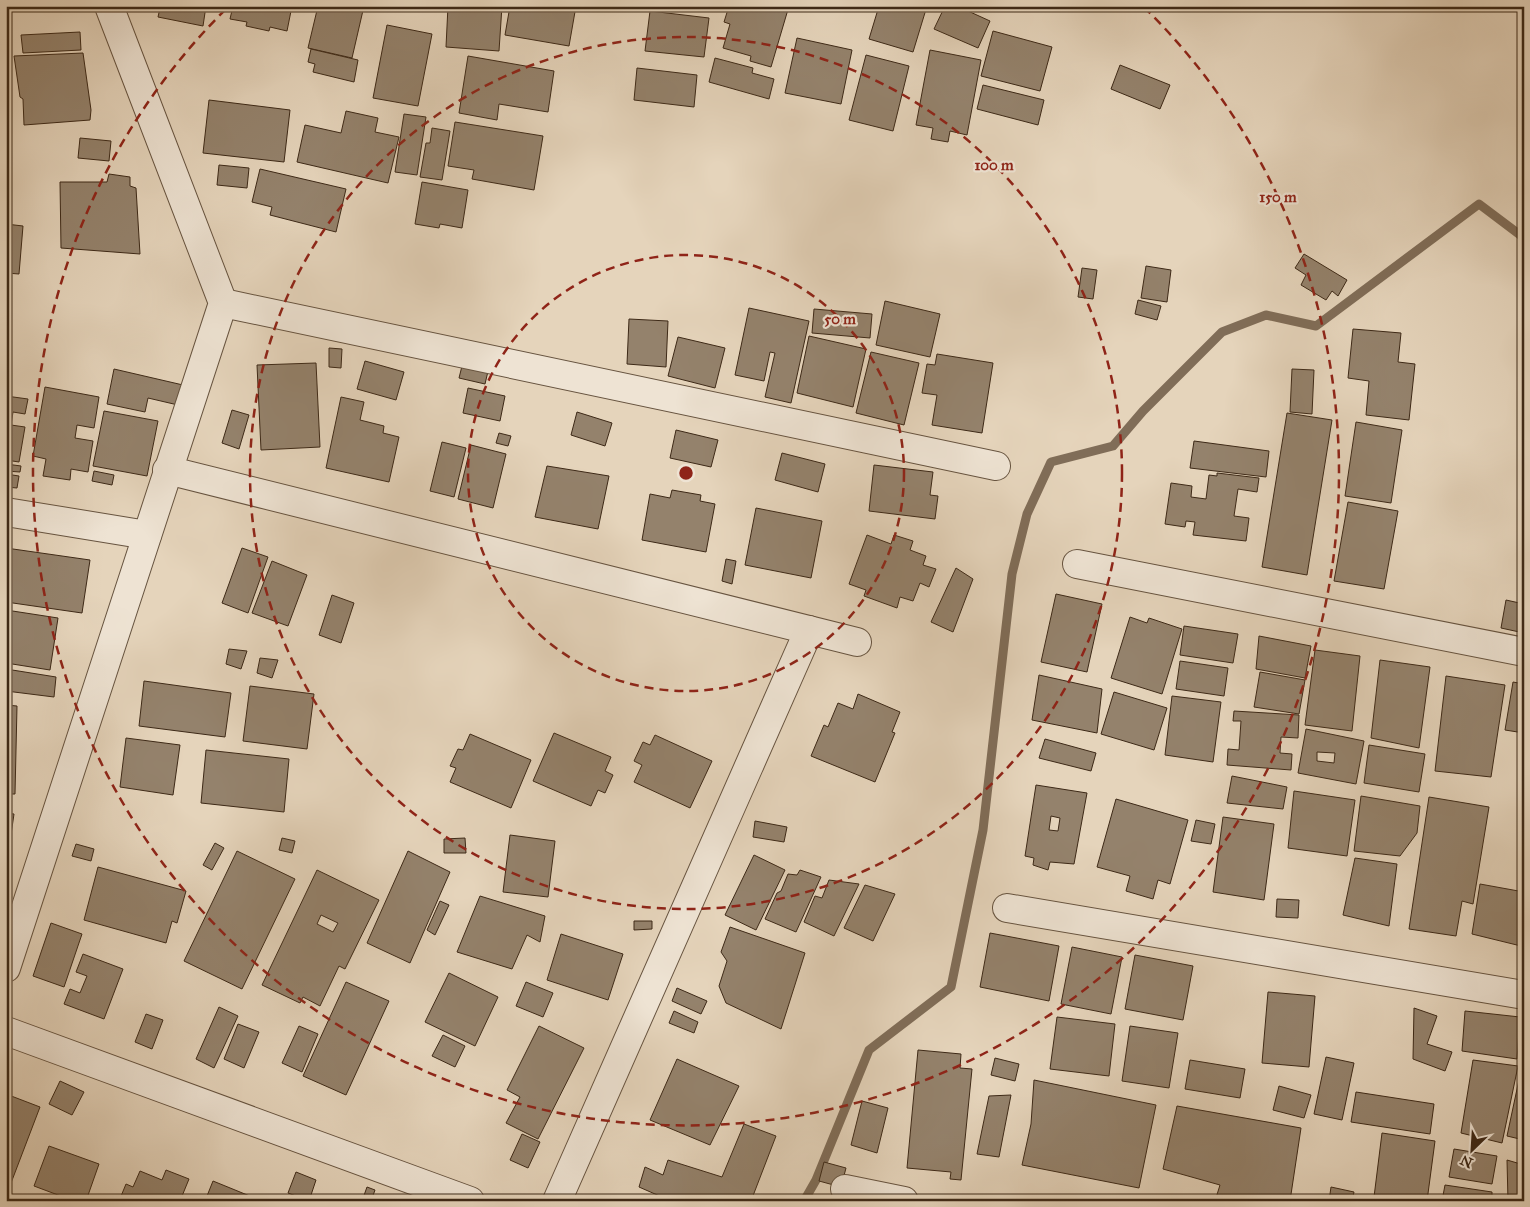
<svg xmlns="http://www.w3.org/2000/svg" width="1530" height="1207" font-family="'IM FELL Great Primer',serif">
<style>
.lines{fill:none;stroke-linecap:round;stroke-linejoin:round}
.stream{stroke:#806d58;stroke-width:9}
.building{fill:#94826c;stroke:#3d2917;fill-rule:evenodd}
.minor-casing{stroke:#675440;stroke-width:30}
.minor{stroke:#eee3d3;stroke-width:28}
.ring{fill:none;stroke:#8f2418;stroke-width:2.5;stroke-dasharray:9 6}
.centre{fill:#8f2418;stroke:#eee3d3;stroke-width:2.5}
.ring-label{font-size:15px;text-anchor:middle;font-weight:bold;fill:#8f2418;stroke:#eee3d3;stroke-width:4.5;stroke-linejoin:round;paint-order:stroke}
</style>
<rect width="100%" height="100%" fill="#e5d4bb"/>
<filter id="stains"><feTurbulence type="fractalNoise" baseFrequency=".004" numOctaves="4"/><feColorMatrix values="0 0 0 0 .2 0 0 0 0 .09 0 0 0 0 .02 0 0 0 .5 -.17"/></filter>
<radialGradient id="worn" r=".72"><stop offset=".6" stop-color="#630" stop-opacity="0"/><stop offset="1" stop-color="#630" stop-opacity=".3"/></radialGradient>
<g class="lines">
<polyline class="stream" points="804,1201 816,1180 869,1050 951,987 983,830 1012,574 1027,514 1051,462 1113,446 1143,411 1222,332 1266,315 1316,326 1479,204 1524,238"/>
</g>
<g class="building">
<polygon points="152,6 206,6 203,26 158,17 160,8"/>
<polygon points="233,6 292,6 287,31 270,27 269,31 246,26 247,22 230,19"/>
<polygon points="318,6 364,6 352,58 308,48"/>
<polygon points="448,6 502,6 499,51 446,47"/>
<polygon points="510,6 576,6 569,46 505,35"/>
<polygon points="729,6 789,6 771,67 750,61 751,56 723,48 730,24 724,22"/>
<polygon points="879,6 927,6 913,52 869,39"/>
<polygon points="945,6 957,6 990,21 978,48 934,29"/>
<polygon points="650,11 709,18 704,57 645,51"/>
<polygon points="387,25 432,34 418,106 373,98"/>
<polygon points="993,31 1052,47 1040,91 981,76"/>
<polygon points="80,32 81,50 23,53 21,35"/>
<polygon points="797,38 852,50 841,104 785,93"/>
<polygon points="311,49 358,60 354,82 313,72 315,64 308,62"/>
<polygon points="930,50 981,60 967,135 950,131 948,142 931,139 933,128 916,125"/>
<polygon points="83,53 91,110 90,120 24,125 23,99 20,97 14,56"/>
<polygon points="866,55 909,66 893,131 849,120"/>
<polygon points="468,56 554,71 548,112 499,104 497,120 459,113"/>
<polygon points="715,58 753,68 752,73 774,79 769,99 709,82"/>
<polygon points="1120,65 1170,85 1160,109 1111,89"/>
<polygon points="637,68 697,75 694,107 634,100"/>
<polygon points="983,85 1044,100 1038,125 977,109"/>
<polygon points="209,100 290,110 284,162 203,153"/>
<polygon points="346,111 378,118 375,132 399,137 388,183 297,162 305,125 341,133"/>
<polygon points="404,114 426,117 417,175 395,172"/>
<polygon points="455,122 543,136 534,190 472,179 474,170 448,166"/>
<polygon points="432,128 450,131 442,180 420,177 426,143 430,143"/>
<polygon points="80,138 111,141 109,161 78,158"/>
<polygon points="219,165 249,168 247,188 217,185"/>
<polygon points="260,169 346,189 336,232 270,215 272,207 252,202"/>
<polygon points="109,174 130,177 130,186 136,188 140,254 61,248 60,182 107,182"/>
<polygon points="422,182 468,190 462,228 440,224 439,228 415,224"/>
<polygon points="6,224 23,226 19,274 6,273"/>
<polygon points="1304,254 1347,280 1338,296 1332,291 1326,300 1301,285 1306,275 1295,268"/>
<polygon points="1146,266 1171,270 1167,302 1141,298"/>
<polygon points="1082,268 1097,270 1093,299 1078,297"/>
<polygon points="1138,300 1161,306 1157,320 1135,314"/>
<polygon points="885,301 940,314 930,357 876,345"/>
<polygon points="749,308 809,321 791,403 765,397 775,353 770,352 764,381 735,375"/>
<polygon points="814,309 872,314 870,338 812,333"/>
<polygon points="629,319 668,321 666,367 627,364"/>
<polygon points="1353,329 1401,333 1398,362 1415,364 1409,420 1366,415 1369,381 1348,378"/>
<polygon points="809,336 866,349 853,407 797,393"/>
<polygon points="678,337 725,348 715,388 668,376"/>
<polygon points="329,348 342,349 341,368 329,367"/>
<polygon points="871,352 919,363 904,425 856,413"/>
<polygon points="937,354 993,363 982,433 932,425 937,395 922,393 927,364 935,365"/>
<polygon points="365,361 404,372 396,400 357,389"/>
<polygon points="463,362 489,367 485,384 459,378"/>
<polygon points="316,363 320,447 261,450 257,365"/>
<polygon points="114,369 183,385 178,405 148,398 145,412 107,404"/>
<polygon points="1292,369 1314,370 1312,414 1290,412"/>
<polygon points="45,387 99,397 94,428 77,425 75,438 93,441 88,472 71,469 70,480 43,476 46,459 33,456"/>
<polygon points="468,388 505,396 500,421 463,413"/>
<polygon points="6,396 28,399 25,414 13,412 11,425 25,427 19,462 6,460"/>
<polygon points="341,397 364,402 360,420 384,426 383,433 399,437 389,482 326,468"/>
<polygon points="232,410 249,415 239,449 222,443"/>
<polygon points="104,411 158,421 147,476 93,466"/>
<polygon points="577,412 612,423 605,446 571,435"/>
<polygon points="1287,413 1332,420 1307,575 1262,567"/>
<polygon points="1356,422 1402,430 1391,503 1345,496"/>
<polygon points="676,430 718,440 711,467 670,458"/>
<polygon points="499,433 511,436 508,446 496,443"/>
<polygon points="1194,441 1269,451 1266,477 1190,468"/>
<polygon points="442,442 466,448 454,497 430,491"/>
<polygon points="471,445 506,454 493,508 458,499"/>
<polygon points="782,453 825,464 818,492 775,480"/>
<polygon points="6,464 21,466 20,472 6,471"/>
<polygon points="874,465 933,472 930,495 938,496 935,519 869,511"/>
<polygon points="547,466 609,476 598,529 535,517"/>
<polygon points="94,471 114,475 112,485 92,481"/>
<polygon points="1217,473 1259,478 1257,492 1238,489 1234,516 1249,518 1246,541 1193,535 1195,522 1186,521 1185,527 1165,524 1171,483 1192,486 1191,497 1206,499 1209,475 1217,476"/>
<polygon points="6,474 19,476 17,488 6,487"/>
<polygon points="672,490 701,495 700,501 715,504 706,552 642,540 650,494 670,498"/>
<polygon points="1348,502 1398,511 1384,589 1334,581"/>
<polygon points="756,508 822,521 811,578 745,565"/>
<polygon points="867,535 891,544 894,535 913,541 910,550 926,556 923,565 936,569 929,587 920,583 913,601 900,597 897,608 864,596 866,590 849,584"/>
<polygon points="6,548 90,560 82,613 6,602"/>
<polygon points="242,548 268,557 248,613 222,603"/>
<polygon points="726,559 736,561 732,584 722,581"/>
<polygon points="272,561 307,575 288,626 252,613"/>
<polygon points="956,568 973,579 953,632 931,622"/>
<polygon points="1056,594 1102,604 1087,672 1041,662"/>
<polygon points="332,595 354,603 341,643 319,635"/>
<polygon points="1506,600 1524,604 1524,633 1501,628"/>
<polygon points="6,610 58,618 50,670 6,663"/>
<polygon points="1130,617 1147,623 1149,618 1182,629 1162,694 1111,678"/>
<polygon points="1184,626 1238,634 1233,663 1180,655"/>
<polygon points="1259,636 1311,646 1305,678 1256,669"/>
<polygon points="229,649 247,651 241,669 226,664"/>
<polygon points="1315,650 1360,656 1352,731 1305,725"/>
<polygon points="260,658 278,660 272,678 257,673"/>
<polygon points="1380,660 1430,667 1419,748 1371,738"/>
<polygon points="1180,661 1228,668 1224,696 1176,689"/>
<polygon points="6,669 56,677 54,697 6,691"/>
<polygon points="1260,672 1305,680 1299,714 1254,707"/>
<polygon points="1039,675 1102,689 1097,733 1032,720"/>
<polygon points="1446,676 1505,685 1491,777 1435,771"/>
<polygon points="144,681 231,693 225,737 139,726"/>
<polygon points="1513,682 1524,684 1524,733 1505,730"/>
<polygon points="250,686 314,694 307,749 243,741"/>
<polygon points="1114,692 1167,708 1154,750 1101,734"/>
<polygon points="858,694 900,712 892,732 895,733 875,782 811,756 824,725 828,727 838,703 853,709"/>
<polygon points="1172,696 1221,702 1213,762 1165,755"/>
<polygon points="6,705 17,706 15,794 6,794"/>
<polygon points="1234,711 1299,715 1298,738 1281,737 1280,753 1292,754 1291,770 1227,765 1228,749 1239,750 1241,721 1233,721"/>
<path d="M1306,729L1364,741L1356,784L1298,773ZM1317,752L1335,753L1334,763L1317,761Z"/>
<polygon points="554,733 611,757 605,771 613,775 605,793 598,790 591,806 533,781"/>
<polygon points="470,734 531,760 511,808 450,782 456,768 450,766 458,749 463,750"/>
<polygon points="655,735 712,761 690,808 634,782 642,765 634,761 643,742 650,745"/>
<polygon points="126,738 180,745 173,795 120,787"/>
<polygon points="1045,739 1096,753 1091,771 1039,758"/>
<polygon points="1369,745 1425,754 1419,792 1364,783"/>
<polygon points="206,750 289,759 284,812 201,803"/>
<polygon points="1232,776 1287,787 1283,809 1227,803"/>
<path d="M1036,785L1087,793L1074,864L1050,862L1048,870L1033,865L1034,858L1025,856ZM1051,816L1060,818L1058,831L1049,830Z"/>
<polygon points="1294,791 1355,800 1347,856 1288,848"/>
<polygon points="1361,796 1420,806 1417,833 1400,856 1354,851"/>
<polygon points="1429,797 1489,807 1473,904 1462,901 1456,936 1409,929"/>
<polygon points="1116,799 1188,820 1170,884 1158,880 1153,899 1126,891 1130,876 1097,867"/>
<polygon points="6,813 14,814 8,855 6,855"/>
<polygon points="1223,817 1274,824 1264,900 1213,892"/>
<polygon points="1196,820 1215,824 1211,844 1191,841"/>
<polygon points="755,821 787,827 784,842 753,837"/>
<polygon points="510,835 555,841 548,897 503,892"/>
<polygon points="282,838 295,841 292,853 279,850"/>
<polygon points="465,838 466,853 444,853 444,839"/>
<polygon points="215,843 224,848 212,870 203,865"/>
<polygon points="76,844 94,849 91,861 72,856"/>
<polygon points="237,851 295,879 242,989 184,961"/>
<polygon points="408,851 450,872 410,963 367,943"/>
<polygon points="754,855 785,870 756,930 725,915"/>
<polygon points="1355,858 1397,864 1389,926 1343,915"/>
<polygon points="98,867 186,891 177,923 172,921 166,943 84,920"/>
<path d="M317,870L379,900L345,969L339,966L320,1006L303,997L300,1003L262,985ZM321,915L338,923L333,932L317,924Z"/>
<polygon points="800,870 821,877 796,932 765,919 777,893 781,891 788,874 797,875"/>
<polygon points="829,880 859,884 834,936 804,922 815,896 822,898"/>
<polygon points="1480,884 1524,892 1524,931 1521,946 1472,934"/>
<polygon points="865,885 895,894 873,941 844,928"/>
<polygon points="480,896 545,916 540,942 527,935 512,969 457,952"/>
<polygon points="1277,899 1299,900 1298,918 1276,917"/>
<polygon points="440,901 449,905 435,935 427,930"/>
<polygon points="634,921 652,921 652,929 634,930"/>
<polygon points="51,923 82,934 64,987 33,976"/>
<polygon points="730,927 805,953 781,1029 726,1003 719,986 727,961 721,952"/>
<polygon points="990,933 1059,946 1049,1001 980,987"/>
<polygon points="561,934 623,954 608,1000 547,980"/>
<polygon points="1072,947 1122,957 1111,1014 1061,1004"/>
<polygon points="83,954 123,969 104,1019 64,1004 70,989 80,993 87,976 76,972"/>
<polygon points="1135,955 1193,966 1183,1020 1125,1009"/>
<polygon points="449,973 498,997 475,1046 425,1022"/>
<polygon points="346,982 389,1001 346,1095 303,1076"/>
<polygon points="526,982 553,993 543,1017 516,1006"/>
<polygon points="677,988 707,1001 701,1014 672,1001"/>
<polygon points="1268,992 1315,996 1309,1067 1262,1063"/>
<polygon points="219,1007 238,1016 214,1068 196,1059"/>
<polygon points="1414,1008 1437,1016 1427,1044 1452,1052 1445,1071 1413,1059"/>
<polygon points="674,1011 698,1022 694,1033 669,1023"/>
<polygon points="1465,1011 1520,1017 1517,1059 1462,1051"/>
<polygon points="146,1014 163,1020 152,1049 135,1042"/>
<polygon points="1057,1017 1115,1024 1109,1076 1050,1069"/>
<polygon points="238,1024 259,1032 244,1068 224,1059"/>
<polygon points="299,1026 318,1034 302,1072 282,1063"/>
<polygon points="539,1026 584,1048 538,1139 506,1123 520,1097 507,1090"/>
<polygon points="1130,1026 1178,1033 1169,1088 1122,1081"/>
<polygon points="443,1035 465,1046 455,1067 432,1056"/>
<polygon points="918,1050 961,1054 960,1068 972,1069 961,1180 950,1179 951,1172 907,1168"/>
<polygon points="1326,1057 1354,1063 1342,1120 1314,1114"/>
<polygon points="995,1058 1019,1064 1015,1081 991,1075"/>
<polygon points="677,1059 739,1086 710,1145 650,1120"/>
<polygon points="1190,1060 1245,1069 1240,1098 1185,1089"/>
<polygon points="1473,1060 1518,1066 1502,1143 1461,1133"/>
<polygon points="1520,1075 1524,1076 1524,1140 1507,1136"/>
<polygon points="1034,1080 1156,1105 1139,1188 1022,1165 1031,1124"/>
<polygon points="60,1081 84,1092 72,1115 49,1104"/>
<polygon points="1279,1086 1311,1095 1304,1118 1273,1110"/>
<polygon points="1356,1092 1434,1104 1430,1134 1351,1122"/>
<polygon points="6,1094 40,1107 11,1183 6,1182"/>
<polygon points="1011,1095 999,1157 977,1154 989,1096"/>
<polygon points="862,1101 888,1108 877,1153 851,1145"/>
<polygon points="1177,1106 1301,1128 1290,1201 1215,1201 1220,1185 1163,1169"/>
<polygon points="744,1124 776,1136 751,1201 671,1201 639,1187 645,1167 663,1175 668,1160 722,1177"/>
<polygon points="1382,1133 1435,1141 1427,1201 1397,1201 1374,1197"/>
<polygon points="522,1134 540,1142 528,1168 510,1160"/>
<polygon points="49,1146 99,1164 86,1201 74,1201 34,1186"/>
<polygon points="1454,1149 1497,1156 1492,1184 1449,1177"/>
<polygon points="1507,1160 1524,1165 1524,1201 1508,1201"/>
<polygon points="824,1162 846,1168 841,1187 819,1181"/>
<polygon points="166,1170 189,1179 180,1201 119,1201 126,1184 133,1187 140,1171 162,1180"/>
<polygon points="296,1172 316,1180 309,1201 288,1193"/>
<polygon points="213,1181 262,1201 205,1201"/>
<polygon points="1445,1185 1492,1192 1492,1201 1442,1201"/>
<polygon points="367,1187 375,1190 371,1201 362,1201"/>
<polygon points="1331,1187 1354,1192 1352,1201 1329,1201"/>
</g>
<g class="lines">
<defs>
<g id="minor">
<polyline points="223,303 996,466"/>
<polyline points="167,470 857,642"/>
<polyline points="6,512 147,535"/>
<polyline points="1077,564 1524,652"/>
<polyline points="1007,908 1524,995"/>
<polyline points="6,968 223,303 109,6"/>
<polyline points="6,1031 470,1201"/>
<polyline points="845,1189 904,1201"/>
<polyline points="557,1201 809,630"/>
</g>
</defs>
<use href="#minor" class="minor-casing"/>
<use href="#minor" class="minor"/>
</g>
<g class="ring">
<circle cx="686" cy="473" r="218"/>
<circle cx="686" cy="473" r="436"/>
<path d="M1144 7A653 653 0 1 1 228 7"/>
</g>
<circle cx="686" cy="473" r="8" class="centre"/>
<g class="ring-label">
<text x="994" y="170">100 m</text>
<text x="1278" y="202">150 m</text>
<text x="840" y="324">50 m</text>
</g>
<rect width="1530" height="1207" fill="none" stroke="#e5d4bb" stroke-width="25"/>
<rect x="8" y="8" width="1515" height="1192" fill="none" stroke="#3d2917" stroke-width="2.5"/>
<rect x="12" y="12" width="1505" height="1182" fill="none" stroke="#3d2917"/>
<g transform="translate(1472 1150) rotate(205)" stroke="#eee3d3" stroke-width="4" paint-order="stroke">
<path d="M0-4L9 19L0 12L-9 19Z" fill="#3d2917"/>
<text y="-8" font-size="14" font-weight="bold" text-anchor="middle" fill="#3d2917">N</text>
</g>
<rect width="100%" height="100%" filter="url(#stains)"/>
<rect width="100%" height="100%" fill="url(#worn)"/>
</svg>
